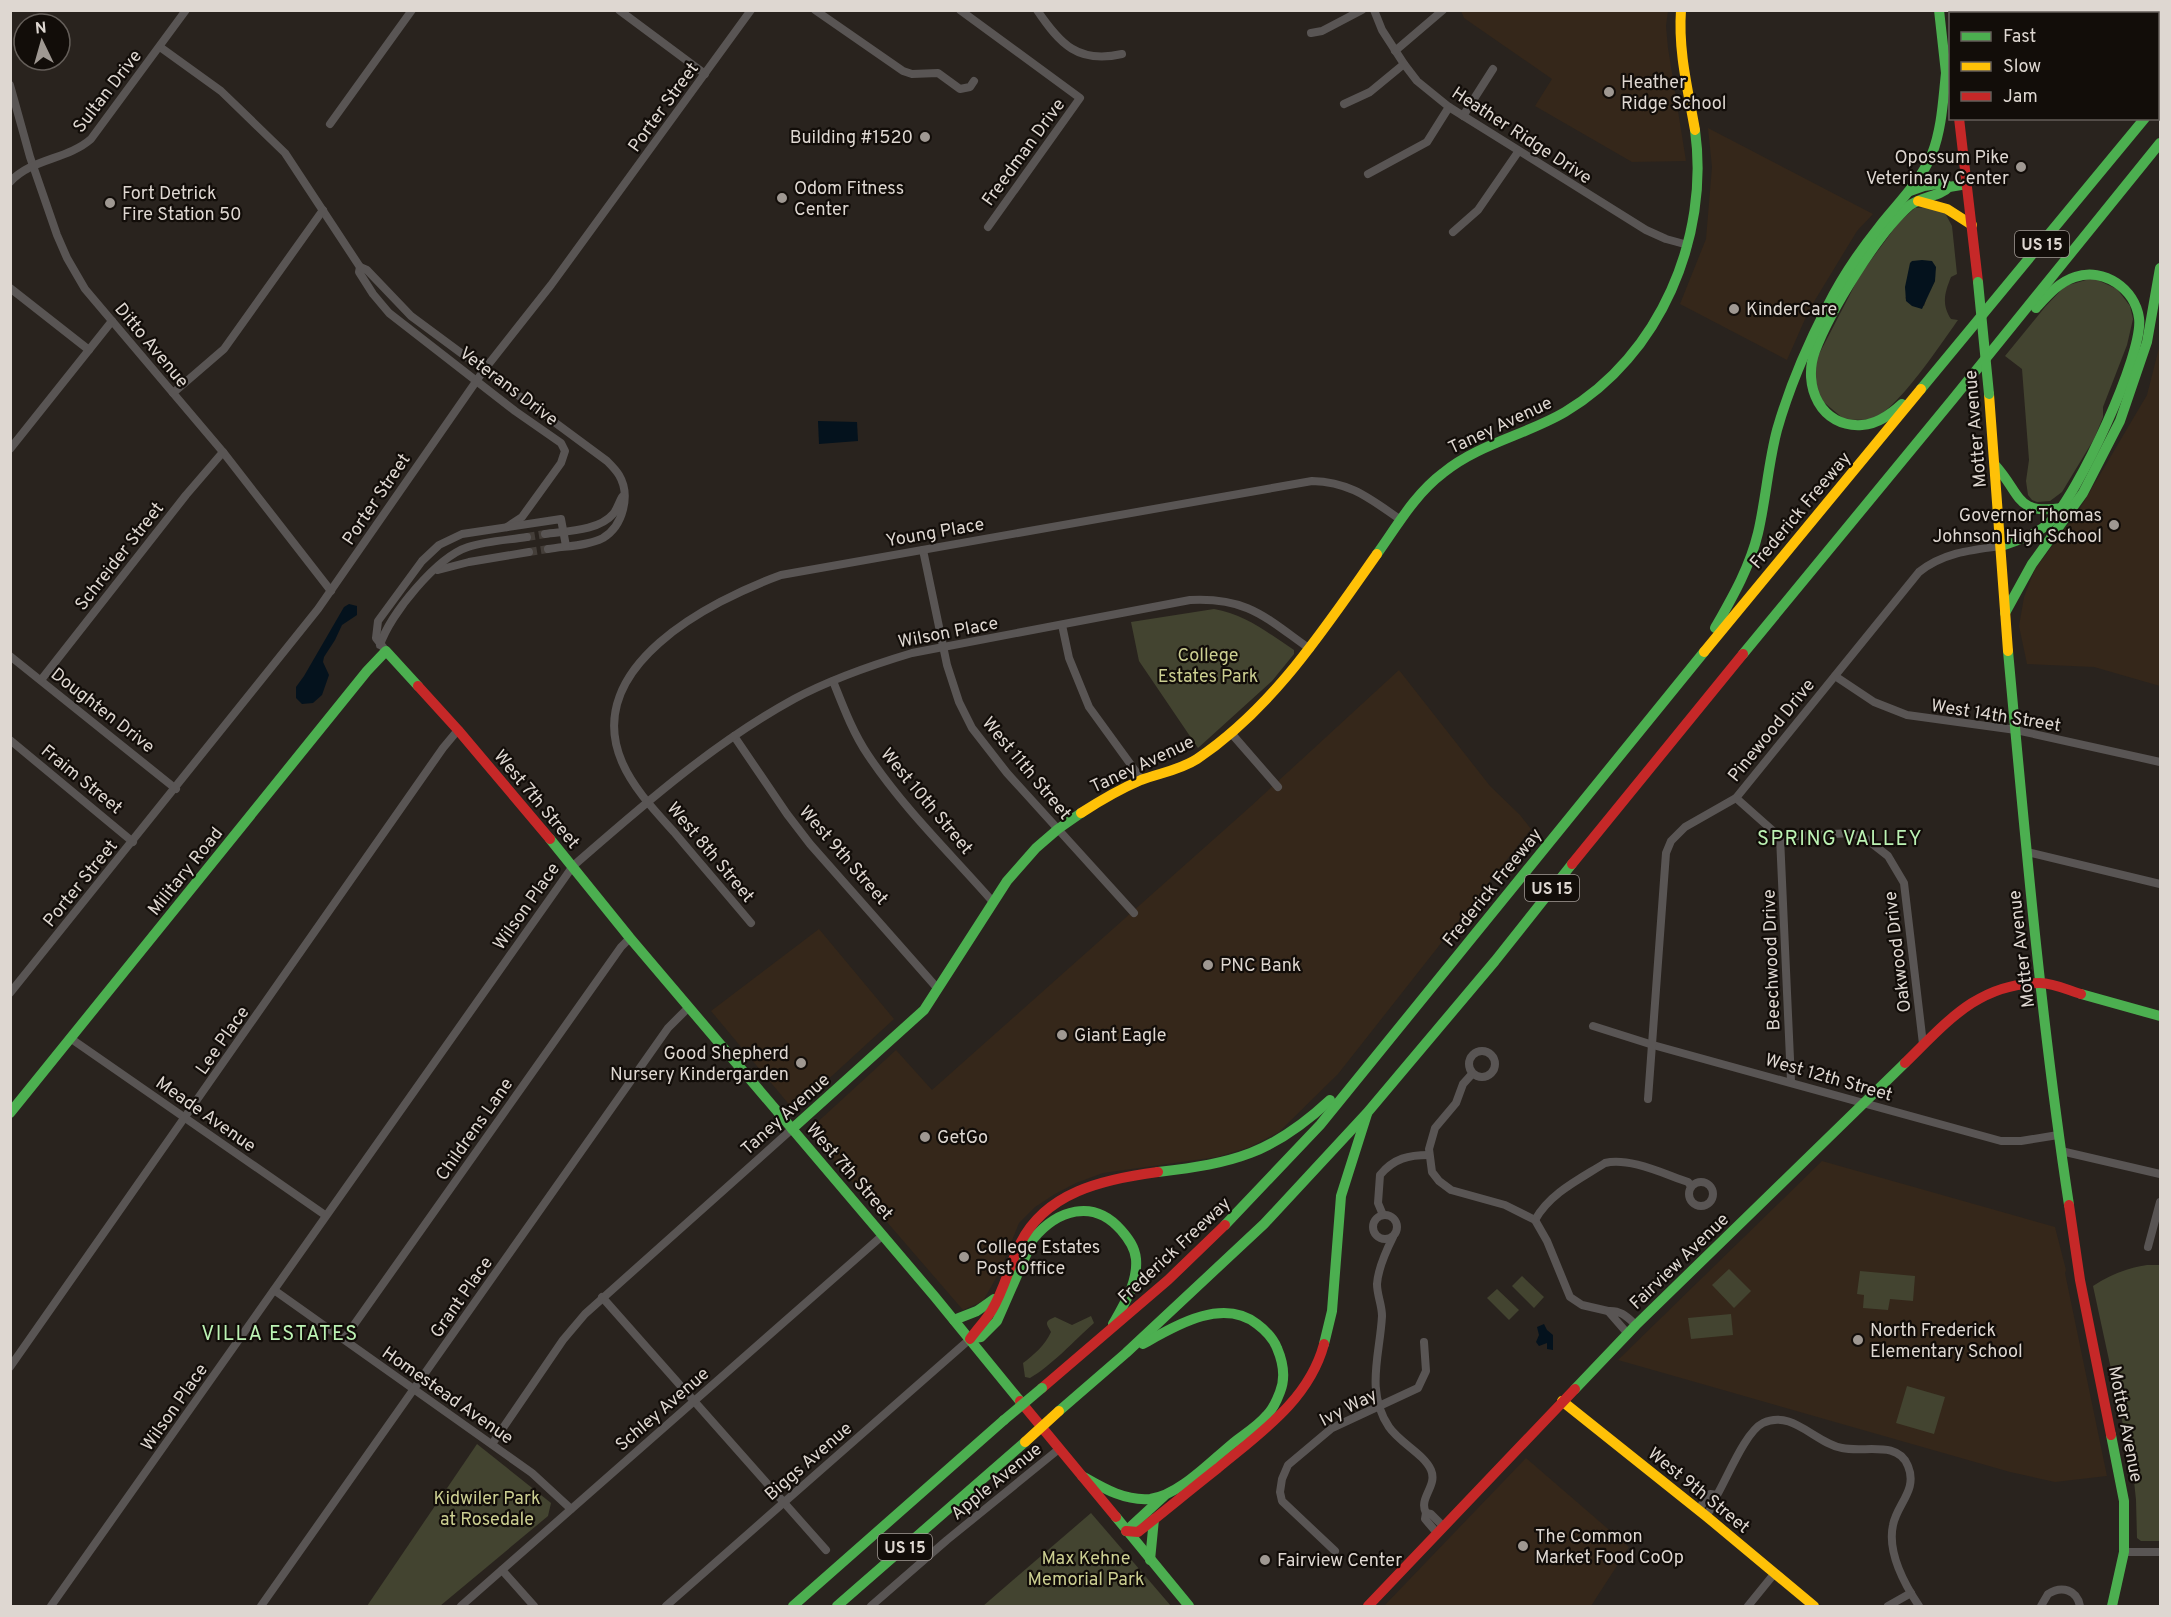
<svg xmlns="http://www.w3.org/2000/svg" width="2171" height="1617" font-family="Overpass,sans-serif">
<style>
.built{fill:#35271a}
.green{fill:#434430;fill-rule:evenodd}
.water{fill:#04121d}
.lines{fill:none;stroke-linecap:round;stroke-linejoin:round}
.street-tunnel{stroke:#443e39;stroke-width:8;stroke-dasharray:8 4;stroke-linecap:butt}
.street{stroke:#595554;stroke-width:8}
.fast{stroke:#4caf50;stroke-width:10}
.slow{stroke:#ffc107;stroke-width:10}
.jam{stroke:#c62828;stroke-width:10}
.fast-bridge{stroke:#4caf50;stroke-width:10}
.slow-bridge{stroke:#ffc107;stroke-width:10}
.poi-dot{fill:#9f9892;stroke:#120d09;stroke-width:2}
.labels{text-anchor:middle;stroke-width:4.5;stroke-linejoin:round;paint-order:stroke}
.shield{fill:#120d09;stroke:#a19a95;stroke-width:1.5}
.shield-label{font-size:16px;font-weight:bold;fill:#ded7d1}
.poi-label{font-size:18px;fill:#ded7d1;stroke:#120d09;text-anchor:start}
.street-label{font-size:18px;fill:#ded7d1;stroke:#120d09}
.park-label{font-size:18px;fill:#cccf91;stroke:#120d09}
.neighbourhood-label{font-size:20px;letter-spacing:1.5px;fill:#bcf3b4;stroke:#120d09}
</style>
<rect width="100%" height="100%" fill="#29231e"/>
<g class="built">
<polygon points="1461,11 1668,11 1666,26 1668,48 1686,161 1632,162 1535,106 1552,79 1464,18"/>
<polygon points="1708,128 1873,214 1857,231 1809,310 1787,360 1680,304 1706,239 1712,167"/>
<polygon points="2160,344 2160,686 2094,667 2027,664 2019,626 2024,597 2035,569 2079,510 2147,395"/>
<polygon points="1399,670 1490,786 1520,815 1531,829 1338,1074 1279,1132 1250,1147 1217,1157 1103,1173 1076,1183 1055,1194 1035,1207 1019,1223 999,1273 983,1301 963,1310 810,1133 811,1128 896,1050 932,1090 1250,807"/>
<polygon points="819,929 894,1019 797,1108 792,1108 711,1011"/>
<polygon points="1822,1161 2055,1227 2066,1270 2065,1273 2107,1476 2055,1482 2010,1472 1618,1360"/>
<polygon points="1526,1458 1629,1547 1591,1606 1384,1606"/>
</g>
<g class="green">
<path d="M1927,207L1945,213L1952,226L1957,274L1951,277C1945,292 1941,304 1951,319L1958,320C1943,341 1896,412 1873,418C1865,421 1854,419 1845,420L1820,399L1813,371L1815,362L1860,275L1899,222L1915,208ZM1935,281L1927,296L1924,306L1905,298Z"/>
<polygon points="2093,278 2117,289 2130,306 2133,319 2127,345 2103,407 2103,417 2094,439 2062,492 2050,501 2037,502 2032,500 2028,495 2026,481 2029,460 2022,369 2005,356 2045,307 2065,286"/>
<path d="M1214,609C1245,614 1268,633 1294,650V654L1272,681L1198,748L1139,661L1131,622Z"/>
<path d="M2147,1265H2160V1541H2141L2137,1538L2136,1500L2133,1471L2093,1286C2110,1275 2127,1268 2147,1265Z"/>
<polygon points="1729,1269 1751,1291 1734,1308 1712,1285"/>
<polygon points="1860,1271 1915,1276 1913,1301 1890,1299 1888,1310 1863,1308 1864,1295 1857,1294"/>
<polygon points="1522,1276 1544,1297 1534,1308 1512,1286"/>
<polygon points="1497,1289 1519,1310 1509,1320 1487,1298"/>
<polygon points="1731,1314 1733,1335 1691,1339 1688,1318"/>
<path d="M1091,1316L1094,1323C1075,1340 1051,1366 1030,1378L1025,1377L1023,1363C1034,1355 1045,1345 1051,1332C1047,1324 1043,1322 1055,1317L1072,1325Z"/>
<polygon points="1907,1386 1945,1397 1934,1434 1896,1423"/>
<polygon points="477,1444 551,1503 548,1516 440,1606 367,1606"/>
<polygon points="1091,1513 1171,1606 983,1606"/>
</g>
<g class="water">
<polygon points="1922,260 1932,261 1936,267 1935,281 1922,309 1912,306 1906,301 1905,287 1910,263 1912,261"/>
<polygon points="818,421 857,422 858,441 819,444"/>
<polygon points="349,604 357,606 357,615 342,625 335,640 324,657 323,662 329,675 322,695 313,703 302,704 296,698 296,687 304,676 344,607"/>
<polygon points="1544,1324 1547,1330 1553,1335 1553,1350 1547,1349 1547,1343 1539,1346 1536,1342 1539,1335 1537,1327"/>
</g>
<g class="lines">
<g class="street-tunnel">
<polyline points="527,537 545,534"/>
<polyline points="529,552 548,549"/>
</g>
<g class="street">
<polyline points="619,10 705,74"/>
<polyline points="815,10 903,71 912,74 938,73 960,89 970,87 974,81"/>
<polyline points="960,10 1080,98 988,227"/>
<path d="M1037,10C1060,44 1078,64 1122,54"/>
<polyline points="1374,10 1382,30 1404,64 1417,81 1449,107 1646,230 1666,239 1688,245"/>
<polyline points="1311,33 1322,31 1362,10"/>
<polyline points="160,47 221,91 285,153 360,267 359,272 373,294 389,313 515,411 561,443 565,451 561,463 522,517 507,527"/>
<polyline points="1395,51 1443,10"/>
<polyline points="10,85 30,157 57,235 67,258 85,289 223,452 331,591"/>
<polyline points="1344,104 1370,92 1404,64"/>
<polyline points="1463,116 1493,69"/>
<polyline points="330,124 412,10"/>
<polyline points="1368,174 1427,142 1449,107"/>
<path d="M10,182C32,158 67,160 91,139L186,10"/>
<polyline points="1453,232 1478,210 1518,152"/>
<path d="M360,267L367,270L411,316L607,461C611,465 616,470 619,475C631,495 623,526 603,538C588,546 565,546 548,549"/>
<polyline points="10,288 89,350"/>
<polyline points="173,393 224,349 323,210"/>
<polyline points="10,449 112,321"/>
<path d="M545,534C565,531 599,531 613,514C617,510 619,502 622,497"/>
<polyline points="923,550 947,665 959,702 972,728 1007,773 1134,913"/>
<polyline points="438,570 469,562 529,552"/>
<polyline points="1062,625 1069,658 1089,707 1142,780"/>
<path d="M380,645C390,614 437,557 468,547C486,541 508,540 527,537"/>
<polyline points="386,651 376,638 378,621 422,561 439,545 462,534 561,519 566,546"/>
<polyline points="10,656 176,789"/>
<polyline points="1835,676 1874,702 1907,715 2016,730 2160,762"/>
<polyline points="41,680 186,495 223,452"/>
<path d="M833,681C843,706 853,733 868,755C904,809 951,854 993,902"/>
<polyline points="1231,733 1278,787"/>
<polyline points="734,736 787,814 810,844 938,989"/>
<polyline points="10,740 133,842"/>
<polyline points="1736,798 1780,837 1851,833 1865,838 1888,856 1904,883 1923,1044"/>
<polyline points="1780,837 1791,1081"/>
<polyline points="2027,852 2160,884"/>
<path d="M751,923C725,892 699,862 674,832C655,811 633,788 622,762C581,667 710,601 781,575L1312,481C1351,482 1370,499 1401,520"/>
<polyline points="10,993 318,609 484,370 551,285 751,10"/>
<polyline points="1593,1026 1653,1045 2001,1141 2021,1141 2058,1135"/>
<polyline points="70,1038 325,1215"/>
<circle cx="1482" cy="1064" r="13"/>
<polyline points="1472,1074 1463,1084 1456,1103 1435,1128 1429,1149 1432,1172 1439,1181 1451,1190 1505,1205 1535,1220 1547,1241 1570,1297 1582,1305 1608,1311"/>
<path d="M1648,1099L1666,853L1671,841L1685,827L1736,798L1919,572C1943,553 1970,550 2001,546"/>
<polyline points="2061,1151 2160,1174"/>
<circle cx="1701" cy="1194" r="12"/>
<path d="M1383,1215L1378,1203L1380,1175C1394,1158 1409,1155 1429,1155"/>
<circle cx="1385" cy="1227" r="12"/>
<path d="M1535,1220C1550,1193 1580,1179 1605,1163C1629,1157 1664,1174 1688,1182L1691,1186"/>
<path d="M1393,1237C1386,1251 1378,1268 1377,1284C1377,1295 1382,1305 1382,1316C1380,1355 1365,1391 1389,1427C1400,1443 1424,1454 1431,1470C1438,1486 1418,1498 1426,1513"/>
<polyline points="2148,1247 2160,1202"/>
<polyline points="274,1290 532,1473 571,1509"/>
<polyline points="602,1297 826,1550"/>
<path d="M1628,1334L1608,1311C1621,1310 1627,1317 1636,1325"/>
<polyline points="344,1339 621,947 630,938"/>
<polyline points="10,1367 443,748 458,730"/>
<polyline points="492,1444 563,1340 585,1314 792,1129"/>
<path d="M1717,1495C1728,1476 1746,1431 1763,1423C1792,1409 1815,1443 1842,1448C1864,1453 1898,1440 1908,1466C1918,1490 1897,1504 1893,1525C1887,1552 1905,1585 1919,1606"/>
<polyline points="1698,1510 1710,1494 1717,1495 1717,1499 1706,1516"/>
<polyline points="1437,1533 1425,1519 1426,1513 1431,1514 1443,1526"/>
<polyline points="1335,1551 1282,1501 1280,1492 1282,1479 1288,1465 1332,1428 1418,1388 1426,1371 1424,1342"/>
<polyline points="2124,1552 2160,1552"/>
<polyline points="502,1570 534,1606"/>
<path d="M51,1606L573,866C642,806 712,744 794,699C831,679 872,665 912,653L1190,600C1248,597 1266,618 1310,649"/>
<polyline points="261,1606 668,1028 689,1007"/>
<polyline points="461,1606 883,1235"/>
<polyline points="666,1606 970,1339"/>
<polyline points="871,1606 947,1540 1059,1449"/>
<polyline points="1748,1606 1774,1574"/>
<polyline points="1888,1606 1911,1593"/>
<path d="M2041,1606L2048,1594C2062,1585 2077,1590 2080,1606"/>
</g>
<g class="fast">
<polyline points="1939,10 1946,73 1950,77"/>
<polyline points="1954,10 1955,14"/>
<polyline points="2158,103 2160,100"/>
<polyline points="1910,191 1924,186 1944,183 1949,187"/>
<polyline points="1921,389 2145,118"/>
<path d="M1902,404C1891,414 1878,424 1862,425C1821,428 1802,386 1815,351C1830,311 1877,234 1909,206C1920,197 1941,196 1949,187L1967,184"/>
<path d="M1995,465C2022,495 2015,515 2062,508"/>
<path d="M2001,546C2018,540 2037,535 2050,522C2077,496 2144,354 2139,318C2135,289 2104,267 2075,277C2059,282 2047,296 2036,308"/>
<path d="M1377,554C1397,526 1415,494 1443,473C1478,444 1526,435 1565,412C1660,356 1710,237 1695,130"/>
<polyline points="2005,613 2032,564 2083,493 2120,421 2147,342 2160,268"/>
<path d="M1715,628C1732,598 1750,567 1758,533C1766,499 1768,464 1777,430C1789,388 1807,346 1827,307C1841,279 1859,252 1879,227C1898,203 1920,182 1932,154C1942,128 1943,100 1946,73"/>
<path d="M2008,651C2025,836 2041,1021 2069,1205"/>
<polyline points="1743,654 1953,399 2160,143"/>
<polyline points="550,839 630,938 935,1297 1020,1401"/>
<polyline points="2081,994 2160,1016"/>
<polyline points="10,1113 367,671 386,651 418,686"/>
<polyline points="792,1129 924,1010 1007,881 1036,848 1058,829 1081,813"/>
<path d="M1158,1172C1234,1163 1272,1154 1330,1100"/>
<polyline points="1225,1225 1320,1125 1704,652"/>
<polyline points="954,1320 977,1311 994,1299"/>
<path d="M975,1338L981,1337L997,1321L1033,1239C1057,1210 1093,1198 1121,1230C1128,1238 1135,1247 1136,1259C1138,1282 1124,1305 1113,1324"/>
<polyline points="1324,1344 1332,1311 1341,1196 1367,1114"/>
<polyline points="1575,1389 1636,1325 1905,1063"/>
<polyline points="1059,1411 1126,1353 1264,1224 1367,1113 1495,961 1572,864"/>
<polyline points="2111,1435 2124,1501 2124,1552 2112,1606"/>
<path d="M1082,1476C1103,1488 1124,1501 1150,1499C1178,1496 1210,1462 1232,1444C1243,1435 1257,1427 1267,1415C1273,1409 1277,1400 1280,1392C1286,1377 1283,1362 1277,1348C1273,1338 1265,1330 1257,1324C1222,1297 1175,1326 1143,1344"/>
<polyline points="1116,1517 1189,1606"/>
<polyline points="1126,1531 1164,1496"/>
<polyline points="1150,1560 1154,1519"/>
<polyline points="793,1606 1004,1420"/>
<polyline points="837,1606 1025,1442"/>
</g>
<g class="slow">
<path d="M1681,10C1678,51 1688,90 1695,130"/>
<polyline points="1918,201 1947,209 1972,225"/>
<polyline points="1989,394 2008,651"/>
<polyline points="1704,652 1921,389"/>
<path d="M1081,813C1101,800 1120,789 1141,780C1160,773 1180,770 1197,759C1274,707 1324,629 1377,554"/>
<polyline points="1562,1401 1706,1516 1814,1606"/>
</g>
<g class="jam">
<polyline points="1959,118 1978,282"/>
<polyline points="418,686 458,730 550,839"/>
<polyline points="1572,864 1743,654"/>
<path d="M1905,1063C1946,1023 1978,983 2040,983C2053,983 2068,990 2081,994"/>
<polyline points="2069,1205 2080,1280 2111,1435"/>
<path d="M970,1339C977,1329 986,1320 992,1310C1004,1290 1009,1267 1019,1246C1044,1192 1104,1179 1158,1172"/>
<polyline points="1042,1388 1168,1280 1225,1225"/>
<polyline points="1020,1401 1116,1517"/>
<path d="M1126,1531L1138,1532C1165,1511 1191,1489 1218,1468C1260,1433 1309,1400 1324,1344"/>
<polyline points="1368,1606 1575,1389"/>
</g>
<g class="fast-bridge">
<polyline points="1978,282 1989,394"/>
<polyline points="1004,1420 1042,1388"/>
</g>
<polyline class="slow-bridge" points="1025,1442 1059,1411"/>
</g>
<g class="poi-dot">
<circle cx="1609" cy="92" r="6"/>
<circle cx="925" cy="137" r="6"/>
<circle cx="2021" cy="167" r="6"/>
<circle cx="782" cy="198" r="6"/>
<circle cx="110" cy="203" r="6"/>
<circle cx="1734" cy="309" r="6"/>
<circle cx="2114" cy="525" r="6"/>
<circle cx="1208" cy="965" r="6"/>
<circle cx="1062" cy="1035" r="6"/>
<circle cx="801" cy="1063" r="6"/>
<circle cx="925" cy="1137" r="6"/>
<circle cx="964" cy="1257" r="6"/>
<circle cx="1858" cy="1340" r="6"/>
<circle cx="1523" cy="1546" r="6"/>
<circle cx="1265" cy="1560" r="6"/>
</g>
<g class="labels">
<g class="shield">
<rect x="2015" y="231" width="54" height="26" rx="4.5"/>
<rect x="1525" y="875" width="54" height="26" rx="4.5"/>
<rect x="878" y="1534" width="54" height="26" rx="4.5"/>
</g>
<g class="shield-label">
<text x="2042" y="250">US 15</text>
<text x="1552" y="894">US 15</text>
<text x="905" y="1553">US 15</text>
</g>
<g class="poi-label">
<text x="1621" y="88">Heather<tspan x="1621" dy="21">Ridge School</tspan></text>
<text x="913" y="143" text-anchor="end">Building #1520</text>
<text x="2009" y="163" text-anchor="end">Opossum Pike<tspan x="2009" dy="21">Veterinary Center</tspan></text>
<text x="794" y="194">Odom Fitness<tspan x="794" dy="21">Center</tspan></text>
<text x="122" y="199">Fort Detrick<tspan x="122" dy="21">Fire Station 50</tspan></text>
<text x="1746" y="315">KinderCare</text>
<text x="2102" y="521" text-anchor="end">Governor Thomas<tspan x="2102" dy="21">Johnson High School</tspan></text>
<text x="1220" y="971">PNC Bank</text>
<text x="1074" y="1041">Giant Eagle</text>
<text x="789" y="1059" text-anchor="end">Good Shepherd<tspan x="789" dy="21">Nursery Kindergarden</tspan></text>
<text x="937" y="1143">GetGo</text>
<text x="976" y="1253">College Estates<tspan x="976" dy="21">Post Office</tspan></text>
<text x="1870" y="1336">North Frederick<tspan x="1870" dy="21">Elementary School</tspan></text>
<text x="1535" y="1542">The Common<tspan x="1535" dy="21">Market Food CoOp</tspan></text>
<text x="1277" y="1566">Fairview Center</text>
</g>
<g class="street-label">
<text transform="translate(107 91) rotate(-52)" y="6">Sultan Drive</text>
<text transform="translate(663 107) rotate(-54)" y="6">Porter Street</text>
<text transform="translate(1522 135) rotate(33)" y="6">Heather Ridge Drive</text>
<text transform="translate(1023 152) rotate(-54)" y="6">Freedman Drive</text>
<text transform="translate(152 345) rotate(50)" y="6">Ditto Avenue</text>
<text transform="translate(509 386) rotate(37)" y="6">Veterans Drive</text>
<text transform="translate(1500 425) rotate(-25)" y="6">Taney Avenue</text>
<text transform="translate(1975 429) rotate(-95)" y="6">Motter Avenue</text>
<text transform="translate(376 499) rotate(-56)" y="6">Porter Street</text>
<text transform="translate(1800 510) rotate(-50)" y="6">Frederick Freeway</text>
<text transform="translate(935 532) rotate(-10)" y="6">Young Place</text>
<text transform="translate(119 556) rotate(-52)" y="6">Schreider Street</text>
<text transform="translate(948 632) rotate(-11)" y="6">Wilson Place</text>
<text transform="translate(103 710) rotate(38)" y="6">Doughten Drive</text>
<text transform="translate(1996 715) rotate(9)" y="6">West 14th Street</text>
<text transform="translate(1771 730) rotate(-51)" y="6">Pinewood Drive</text>
<text transform="translate(1142 764) rotate(-25)" y="6">Taney Avenue</text>
<text transform="translate(1027 768) rotate(50)" y="6">West 11th Street</text>
<text transform="translate(82 779) rotate(39)" y="6">Fraim Street</text>
<text transform="translate(537 799) rotate(50)" y="6">West 7th Street</text>
<text transform="translate(927 801) rotate(50)" y="6">West 10th Street</text>
<text transform="translate(711 852) rotate(50)" y="6">West 8th Street</text>
<text transform="translate(844 855) rotate(49)" y="6">West 9th Street</text>
<text transform="translate(185 871) rotate(-51)" y="6">Military Road</text>
<text transform="translate(80 883) rotate(-51)" y="6">Porter Street</text>
<text transform="translate(1492 887) rotate(-51)" y="6">Frederick Freeway</text>
<text transform="translate(526 906) rotate(-55)" y="6">Wilson Place</text>
<text transform="translate(2021 949) rotate(-97)" y="6">Motter Avenue</text>
<text transform="translate(1897 952) rotate(-97)" y="6">Oakwood Drive</text>
<text transform="translate(1771 960) rotate(-92)" y="6">Beechwood Drive</text>
<text transform="translate(222 1040) rotate(-55)" y="6">Lee Place</text>
<text transform="translate(1829 1077) rotate(16)" y="6">West 12th Street</text>
<text transform="translate(206 1114) rotate(35)" y="6">Meade Avenue</text>
<text transform="translate(785 1114) rotate(-42)" y="6">Taney Avenue</text>
<text transform="translate(474 1129) rotate(-55)" y="6">Childrens Lane</text>
<text transform="translate(850 1171) rotate(49)" y="6">West 7th Street</text>
<text transform="translate(1174 1250) rotate(-43)" y="6">Frederick Freeway</text>
<text transform="translate(1679 1261) rotate(-44)" y="6">Fairview Avenue</text>
<text transform="translate(461 1297) rotate(-55)" y="6">Grant Place</text>
<text transform="translate(448 1395) rotate(35)" y="6">Homestead Avenue</text>
<text transform="translate(174 1407) rotate(-55)" y="6">Wilson Place</text>
<text transform="translate(1348 1407) rotate(-27)" y="6">Ivy Way</text>
<text transform="translate(662 1409) rotate(-41)" y="6">Schley Avenue</text>
<text transform="translate(2126 1424) rotate(79)" y="6">Motter Avenue</text>
<text transform="translate(808 1461) rotate(-41)" y="6">Biggs Avenue</text>
<text transform="translate(996 1481) rotate(-39)" y="6">Apple Avenue</text>
<text transform="translate(1699 1490) rotate(39)" y="6">West 9th Street</text>
</g>
<g class="park-label">
<text x="1208" y="661">College<tspan x="1208" dy="21">Estates Park</tspan></text>
<text x="487" y="1504">Kidwiler Park<tspan x="487" dy="21">at Rosedale</tspan></text>
<text x="1086" y="1564">Max Kehne<tspan x="1086" dy="21">Memorial Park</tspan></text>
</g>
<g class="neighbourhood-label">
<text x="1840" y="845">SPRING VALLEY</text>
<text x="280" y="1340">VILLA ESTATES</text>
</g>
</g>
<rect width="2171" height="1617" fill="none" stroke="#ded7d1" stroke-width="24"/>
<rect x="1949" y="12" width="210" height="108" fill="#120d09" stroke="#645e59" stroke-width="1.5"/>
<rect x="1961" y="32" width="30" height="9" fill="#4caf50" stroke="#645e59" stroke-width="1.5"/>
<text x="2003" y="42" font-size="18" fill="#ded7d1">Fast</text>
<rect x="1961" y="62" width="30" height="9" fill="#ffc107" stroke="#645e59" stroke-width="1.5"/>
<text x="2003" y="72" font-size="18" fill="#ded7d1">Slow</text>
<rect x="1961" y="92" width="30" height="9" fill="#c62828" stroke="#645e59" stroke-width="1.5"/>
<text x="2003" y="102" font-size="18" fill="#ded7d1">Jam</text>
<g transform="translate(42 42) rotate(355)"><circle r="28" fill="#120d09" stroke="#645e59" stroke-width="1.5"/>
<path d="M0-4.5L10 22L0 15L-10 22Z" fill="#9f9892"/>
<text y="-9" font-size="16" font-weight="bold" text-anchor="middle" fill="#ded7d1">N</text>
</g>
</svg>
